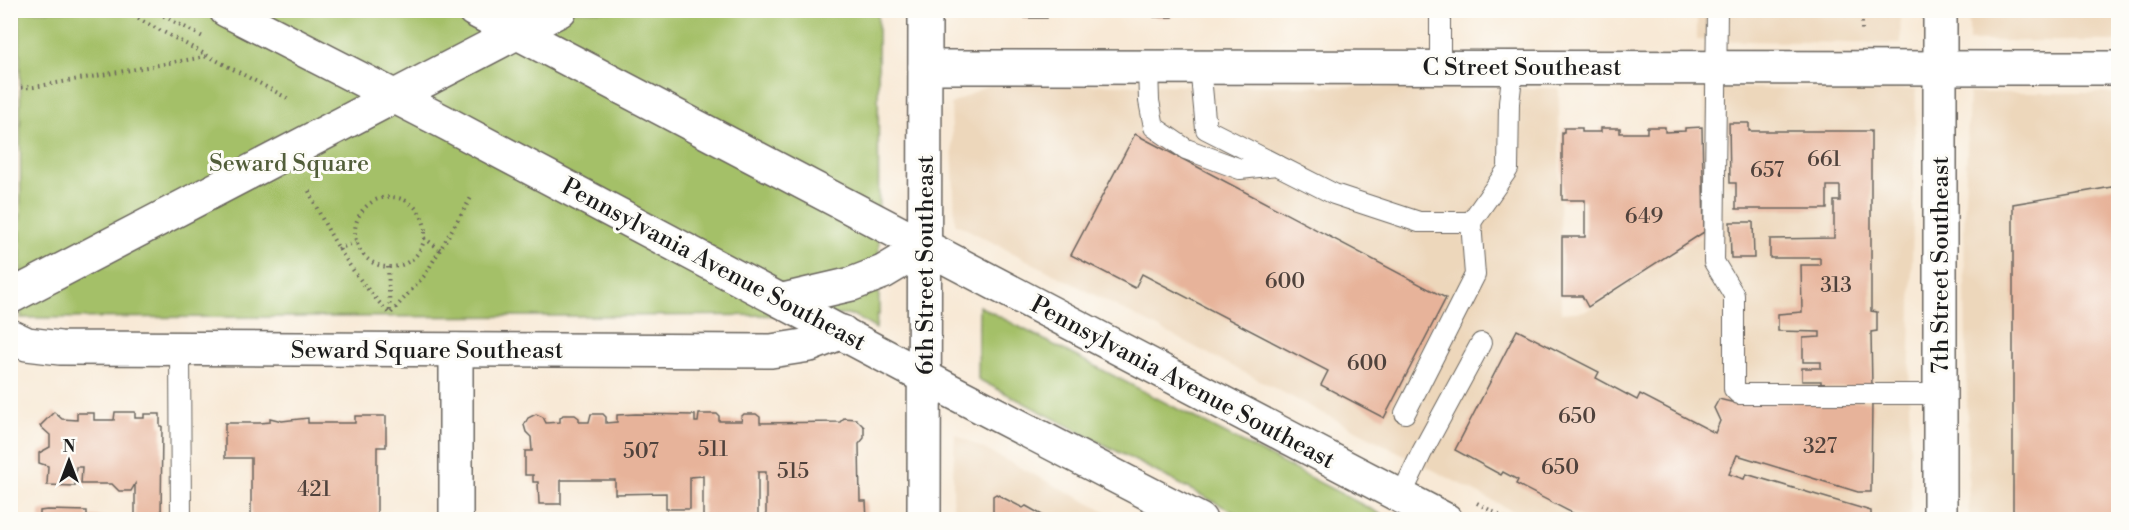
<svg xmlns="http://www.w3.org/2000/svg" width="2129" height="530" font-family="'Libre Bodoni',serif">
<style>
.built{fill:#edd7bb}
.green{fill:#a4c067;stroke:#606e42;stroke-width:1.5}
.building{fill:#e7b39a}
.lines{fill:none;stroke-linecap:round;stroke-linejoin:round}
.lane-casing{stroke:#69645d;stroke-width:22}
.street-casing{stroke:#69645d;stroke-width:36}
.secondary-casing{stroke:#69645d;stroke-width:36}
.primary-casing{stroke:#69645d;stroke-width:36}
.path{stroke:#69645d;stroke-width:4;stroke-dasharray:1.5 4.5;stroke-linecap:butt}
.lane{stroke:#fff;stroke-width:20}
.street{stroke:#fff;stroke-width:33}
.secondary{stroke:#fff;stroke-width:33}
.primary{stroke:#fff;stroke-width:33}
.labels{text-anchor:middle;stroke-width:6;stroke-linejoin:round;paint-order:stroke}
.number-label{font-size:21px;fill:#4f423c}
.street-label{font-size:24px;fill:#1c1c1c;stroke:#fdfcf7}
.park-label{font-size:24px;fill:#525e3a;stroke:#fdfcf7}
</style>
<rect width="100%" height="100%" fill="#fdfcf7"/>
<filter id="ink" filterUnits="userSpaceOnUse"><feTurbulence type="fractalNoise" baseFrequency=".0167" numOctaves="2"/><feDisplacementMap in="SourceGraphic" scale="12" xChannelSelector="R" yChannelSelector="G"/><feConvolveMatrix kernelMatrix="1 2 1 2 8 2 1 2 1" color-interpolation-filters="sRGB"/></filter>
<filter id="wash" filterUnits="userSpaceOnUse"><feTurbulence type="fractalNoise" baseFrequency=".008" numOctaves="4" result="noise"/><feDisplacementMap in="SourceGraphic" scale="24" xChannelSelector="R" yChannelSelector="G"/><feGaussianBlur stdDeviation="1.35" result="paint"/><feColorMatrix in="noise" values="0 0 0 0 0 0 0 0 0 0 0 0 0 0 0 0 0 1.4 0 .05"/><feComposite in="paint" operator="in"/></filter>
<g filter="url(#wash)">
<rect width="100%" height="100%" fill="#f8e9d6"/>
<g class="built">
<polygon points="1697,11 1900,11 1901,44 1697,40"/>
<rect x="1969" y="11" width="149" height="30"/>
<polygon points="991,84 1559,88 1561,313 1586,311 1706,233 1704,88 1916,89 1909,396 1911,519 1528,519 955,223 951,104"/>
<polygon points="1969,93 2118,93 2118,519 1969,520 1964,227"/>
<polygon points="955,434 1120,519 953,520 953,474"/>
</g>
<g class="green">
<polygon points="20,11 878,11 879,315 877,315 876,329 853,315 21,318"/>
<polygon points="979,306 1390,519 1247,519 978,379"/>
</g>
<g id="blocks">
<g class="building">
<rect x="1025" y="10" width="22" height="8"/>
<polygon points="1154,10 1173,10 1172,17 1154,17"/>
<rect x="2056" y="10" width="62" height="3"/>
<polygon points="1729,123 1749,123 1749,131 1871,131 1871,311 1877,312 1877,331 1871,332 1872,387 1821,388 1821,381 1802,381 1802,368 1821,368 1821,362 1803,362 1803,338 1820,337 1820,332 1778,331 1778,314 1802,312 1801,265 1820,265 1820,258 1770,258 1770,239 1834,238 1834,201 1840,201 1840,186 1827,186 1827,209 1736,209 1736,183 1730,183"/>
<polygon points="1647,127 1665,127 1665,132 1685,131 1685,128 1702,127 1704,232 1588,307 1582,296 1562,296 1562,237 1585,237 1585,200 1562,200 1562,132 1564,132 1564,128 1582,128 1582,132 1601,132 1601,128 1620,128 1620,133 1647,133"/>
<polygon points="1135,134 1446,298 1384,418 1321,385 1328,371 1142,274 1135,288 1071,255"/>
<polygon points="2118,186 2118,520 2013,519 2013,204"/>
<polygon points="1730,222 1753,222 1754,258 1731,258"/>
<polygon points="1517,330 1599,372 1596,378 1637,400 1640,394 1715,433 1720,421 1714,408 1719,399 1731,402 1872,401 1871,492 1858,492 1737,455 1729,474 1744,479 1746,474 1871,511 1871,520 1586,520 1516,484 1518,480 1503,472 1501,475 1455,450"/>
<polygon points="54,412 62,419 77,420 77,413 94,413 94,420 114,420 115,412 135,412 135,418 144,418 144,414 160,414 160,426 162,426 161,520 135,520 135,484 131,491 119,491 112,484 81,484 82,467 76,467 75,486 47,485 48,466 39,463 39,453 50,447 50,435 40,426"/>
<polygon points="536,414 543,417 546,423 560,422 560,418 563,415 575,415 579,418 579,422 589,422 591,414 603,414 606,417 606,423 617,422 617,415 636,414 695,415 695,422 698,422 699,414 717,414 719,416 719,421 742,421 741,417 744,414 756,414 760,417 760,423 840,422 844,418 856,419 864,427 864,438 859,444 860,501 866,501 867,520 766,520 766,472 758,472 758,520 703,520 703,476 690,477 690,509 666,509 666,493 615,494 615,480 561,480 561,504 539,504 538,482 533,482 533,475 525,475 525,451 532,451 531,437 526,432 524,425 528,418"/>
<polygon points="355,416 386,416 386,447 377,447 377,520 251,520 251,458 225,458 225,423 260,423 270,422 270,418 282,421 308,418 308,423 355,423"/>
<polygon points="996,494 1023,508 1026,506 1051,520 993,520 993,496"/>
<polygon points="47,510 87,511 87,516 104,517 104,520 40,520 40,511"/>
</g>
</g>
</g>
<g filter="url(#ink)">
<use href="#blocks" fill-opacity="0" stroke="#69645d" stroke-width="1.5"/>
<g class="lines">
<defs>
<g id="lane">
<polyline points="1717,10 1714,262 1734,295 1734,389 1739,394 1940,394"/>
<polyline points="1148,66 1149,101 1154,127 1186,149 1240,169 1277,165"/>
<polyline points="1200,66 1206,129 1334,194 1419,222 1471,222 1508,169 1509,103 1513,68"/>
<polyline points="1440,66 1440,10"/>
<polyline points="180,349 181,520"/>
<polyline points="1405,413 1475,275 1471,222"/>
<polyline points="1401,496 1422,452 1481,343"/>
</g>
<g id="street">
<polyline points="1940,10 1940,520"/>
<polyline points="925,67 2118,68"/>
<polyline points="10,336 27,344 60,348 771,351 810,345 842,332"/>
<polyline points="456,350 456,520"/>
</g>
<g id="secondary">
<polyline points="10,297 560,10"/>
<polyline points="924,520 925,10"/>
</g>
<g id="primary">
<polyline points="226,10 448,124 949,390 1200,520"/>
<polyline points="474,10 1446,520"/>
<polyline points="783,300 852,284 883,272 925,247"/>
</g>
</defs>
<use href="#lane" class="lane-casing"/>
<use href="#street" class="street-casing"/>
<use href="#secondary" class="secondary-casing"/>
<use href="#primary" class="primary-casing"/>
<g class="path">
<polyline points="122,10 289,99"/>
<polyline points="153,10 203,37"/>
<polyline points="1862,10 1862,30"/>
<polyline points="15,88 34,87 209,56"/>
<path d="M309,191C330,238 353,276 390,314L425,275L472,196"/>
<circle cx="390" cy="232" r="35"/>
<polyline points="424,238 441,250"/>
<polyline points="338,249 356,242"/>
<polyline points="388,267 390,314"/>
<polyline points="1477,503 1508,520"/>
</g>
<use href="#lane" class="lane"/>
<use href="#street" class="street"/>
<use href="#secondary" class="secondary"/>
<use href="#primary" class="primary"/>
</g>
</g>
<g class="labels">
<g class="number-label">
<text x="1824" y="166">661</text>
<text x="1767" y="177">657</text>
<text x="1644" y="223">649</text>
<text x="1285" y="288">600</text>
<text x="1836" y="292">313</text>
<text x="1367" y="370">600</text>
<text x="1577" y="423">650</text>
<text x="1820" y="453">327</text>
<text x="713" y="456">511</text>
<text x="641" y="458">507</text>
<text x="1560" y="474">650</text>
<text x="793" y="478">515</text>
<text x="314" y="496">421</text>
</g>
<g class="street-label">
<text x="1522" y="75">C Street Southeast</text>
<text transform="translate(714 264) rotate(28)" y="8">Pennsylvania Avenue Southeast</text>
<text transform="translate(925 265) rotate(-90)" y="8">6th Street Southeast</text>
<text transform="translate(1940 265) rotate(-90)" y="8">7th Street Southeast</text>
<text x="427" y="358">Seward Square Southeast</text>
<text transform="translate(1183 382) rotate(28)" y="8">Pennsylvania Avenue Southeast</text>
</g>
<g class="park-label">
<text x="289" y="171">Seward Square</text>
</g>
</g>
<rect width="2129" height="530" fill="none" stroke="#fdfcf7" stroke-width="36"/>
<g transform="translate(69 461)" stroke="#fdfcf7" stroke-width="4.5" paint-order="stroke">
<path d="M0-4.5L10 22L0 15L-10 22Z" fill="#1c1c1c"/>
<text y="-9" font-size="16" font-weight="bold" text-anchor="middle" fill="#1c1c1c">N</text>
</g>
</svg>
